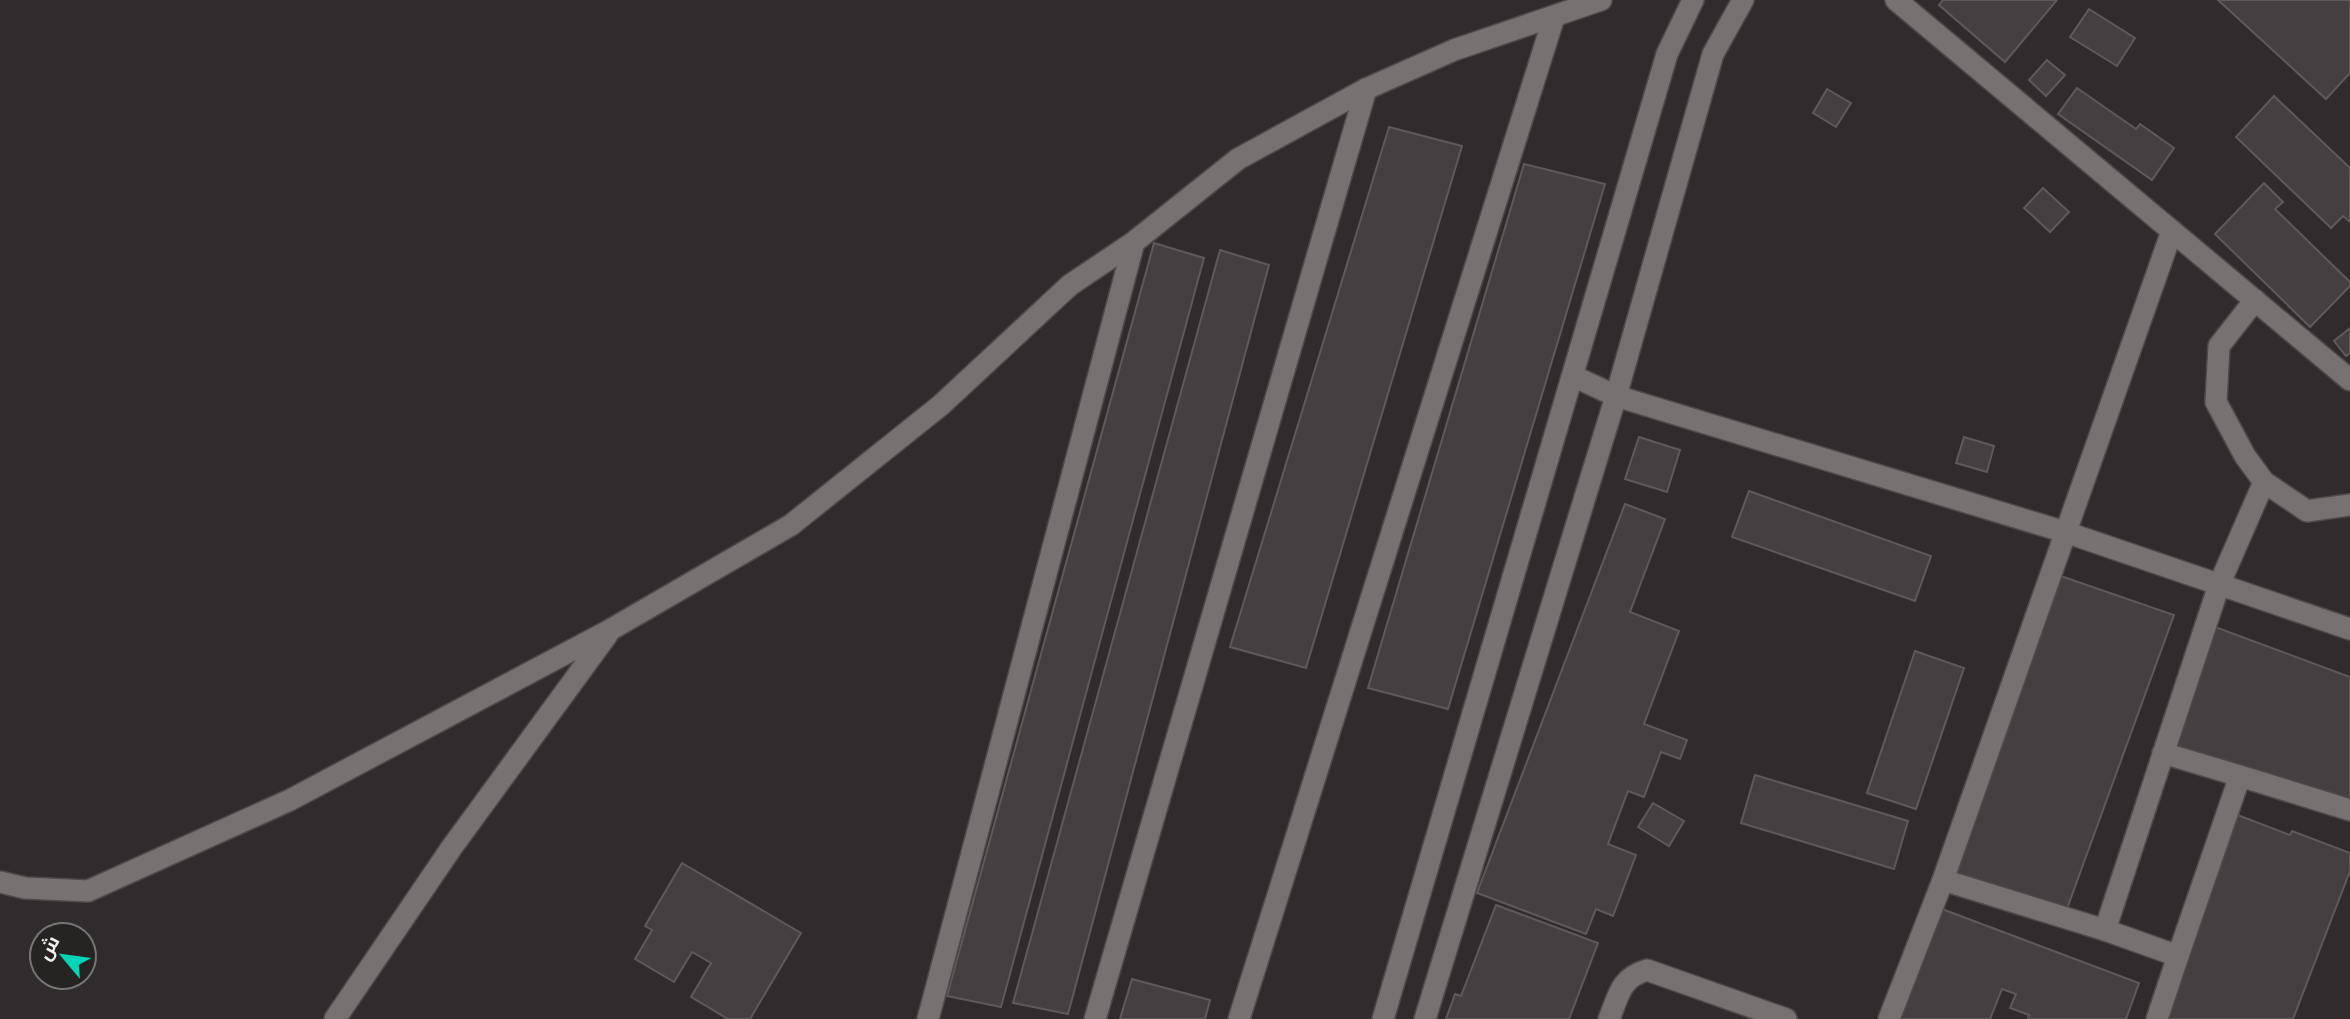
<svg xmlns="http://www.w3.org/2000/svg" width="2350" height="1019" font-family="Lora,Cairo,serif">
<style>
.building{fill:#444041;stroke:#5e595a;stroke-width:2}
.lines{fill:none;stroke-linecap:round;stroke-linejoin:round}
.minor-casing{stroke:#4d4a4a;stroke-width:24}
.minor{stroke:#767272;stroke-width:21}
</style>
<rect width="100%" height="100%" fill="#302c2d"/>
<g class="building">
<polygon points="1943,0 2057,0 2005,62 1939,5"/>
<polygon points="2218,0 2350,0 2350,73 2326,99"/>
<polygon points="2089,9 2135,38 2117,66 2070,37"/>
<polygon points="2047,60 2065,75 2046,96 2029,80"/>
<polygon points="2077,88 2136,129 2140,124 2174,148 2152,180 2058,114"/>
<polygon points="1827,89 1851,103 1836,127 1813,113"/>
<polygon points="2274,96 2350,168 2350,222 2343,216 2331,228 2236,137"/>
<polygon points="1389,127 1462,146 1306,668 1230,647"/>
<polygon points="1524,164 1605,184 1448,709 1368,688"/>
<polygon points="2264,183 2283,202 2275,209 2350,282 2350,286 2310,327 2215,234"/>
<polygon points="2043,188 2069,212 2050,232 2024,208"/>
<polygon points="1154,243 1204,258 1001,1007 947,996"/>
<polygon points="1220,250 1269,265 1068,1014 1013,1003"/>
<polygon points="2350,328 2350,353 2346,356 2334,341"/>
<polygon points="1639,437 1680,450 1667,492 1625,479"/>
<polygon points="1964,437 1994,446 1987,472 1956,463"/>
<polygon points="1749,491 1931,556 1915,601 1732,537"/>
<polygon points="1625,504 1665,519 1630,612 1679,631 1644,724 1687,740 1680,759 1661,752 1644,797 1628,791 1608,844 1636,855 1613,916 1596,909 1586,934 1477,893"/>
<polygon points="2052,573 2174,615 2064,917 1942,872"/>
<polygon points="2207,624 2350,677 2350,814 2163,744"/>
<polygon points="1915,651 1964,668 1916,809 1867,793"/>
<polygon points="1755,775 1908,821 1894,869 1741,823"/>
<polygon points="1653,803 1684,821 1669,846 1638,827"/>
<polygon points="2235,814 2290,835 2292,831 2350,853 2350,871 2293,1019 2156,1019"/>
<polygon points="682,863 801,933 750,1019 728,1019 691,997 711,963 692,952 674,982 635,959 652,930 645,926"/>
<polygon points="1496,905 1598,943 1569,1019 1446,1019 1455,994 1461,996"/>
<polygon points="1934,906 2139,983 2126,1019 2028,1019 2029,1015 2010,1008 2016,994 2002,989 1990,1019 1893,1019"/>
<polygon points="1132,979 1210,1000 1205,1019 1120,1019"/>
</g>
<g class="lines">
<defs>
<g id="minor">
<polyline points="1896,0 2350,380"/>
<polyline points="2255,300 2219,346 2216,402 2245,456 2264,482 2307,511 2350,505"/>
<polyline points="1573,376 1616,396 2065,532 2350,629"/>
<polyline points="2163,753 2240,776"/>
<polyline points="1943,880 2105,930 2219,585 2264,482"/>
<polyline points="0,882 25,888 88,891 290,800 610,630 791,525 941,405 1070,285 1134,242 1238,159 1366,89 1454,50 1601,0"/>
<polyline points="2105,930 2178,956 2240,776 2350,810"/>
<polyline points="335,1019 452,847 607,635"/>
<polyline points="928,1019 1134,242"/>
<polyline points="1095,1019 1366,89"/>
<polyline points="1239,1019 1554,17"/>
<polyline points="1383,1019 1667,54 1693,0"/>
<polyline points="1425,1019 1616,396 1713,54 1743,0"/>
<path d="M1609,1019C1619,995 1620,978 1647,970L1786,1019"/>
<polyline points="1889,1019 1943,880 2172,231"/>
<polyline points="2157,1019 2178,956"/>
</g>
</defs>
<use href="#minor" class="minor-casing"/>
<use href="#minor" class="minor"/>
</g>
<g transform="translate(63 956) rotate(299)"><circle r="33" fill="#262323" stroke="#787575" stroke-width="2"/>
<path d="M0-5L12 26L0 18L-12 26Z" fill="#01d5b7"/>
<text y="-10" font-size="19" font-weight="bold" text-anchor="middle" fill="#f4f1f1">ش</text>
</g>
</svg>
